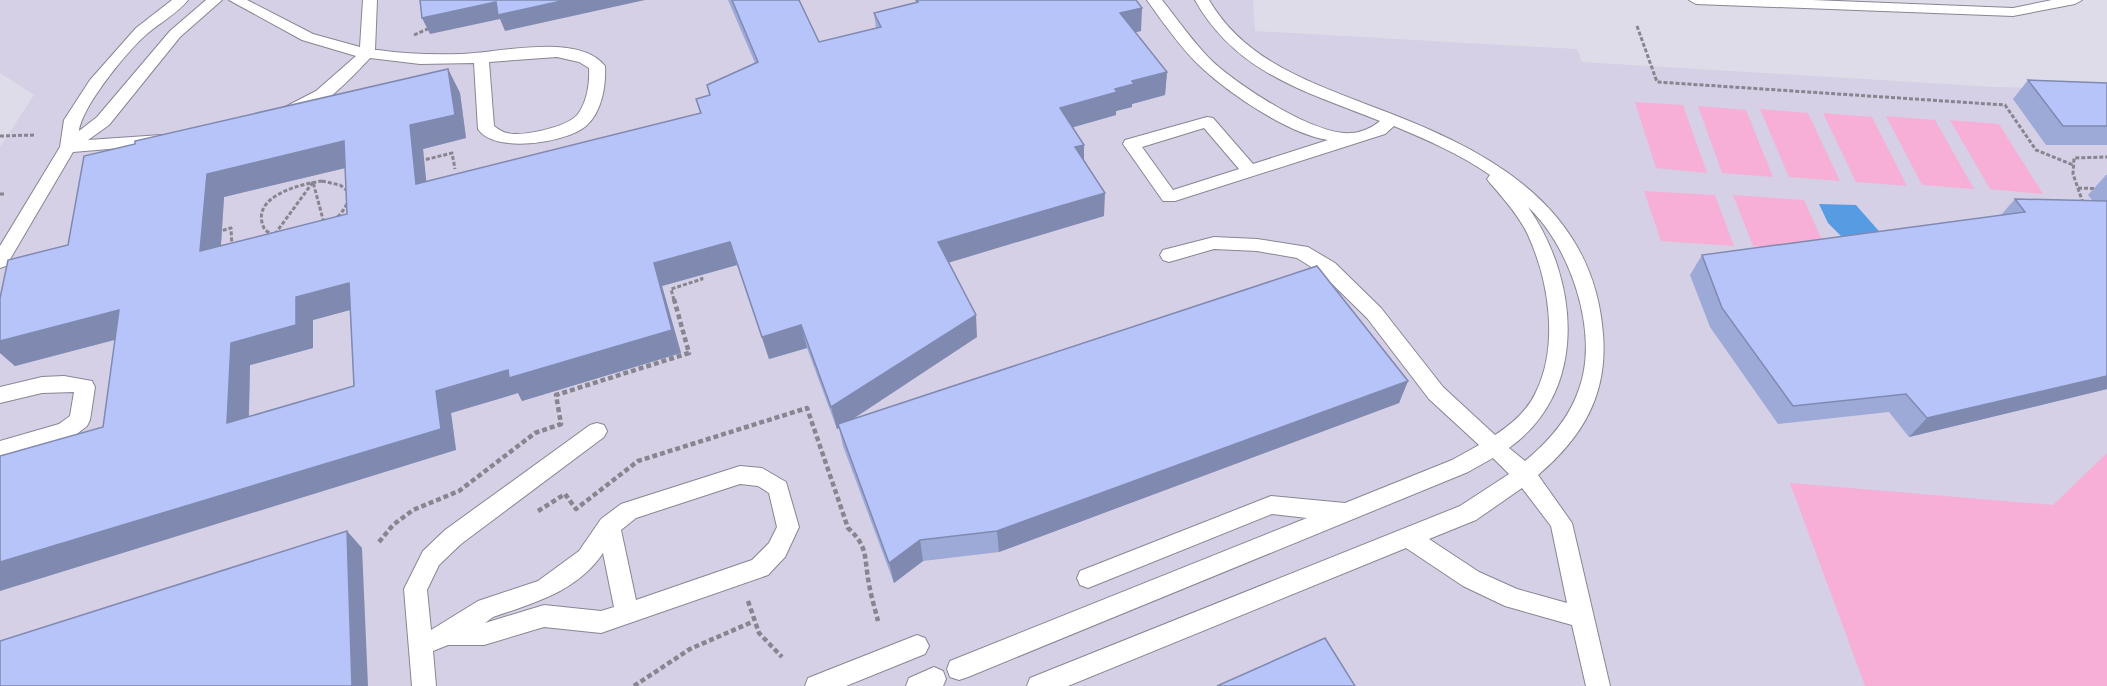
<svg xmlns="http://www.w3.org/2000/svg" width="2107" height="686" font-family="'Exo 2',sans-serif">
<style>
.built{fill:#d5d0e5}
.green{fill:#f7afd7}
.water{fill:#569ce3}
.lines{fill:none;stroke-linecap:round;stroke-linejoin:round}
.service-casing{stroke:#898592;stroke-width:2}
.path-far1{stroke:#87858f;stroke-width:3;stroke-dasharray:4 2;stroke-linecap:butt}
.path{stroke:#87858f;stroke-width:4.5;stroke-dasharray:5 3;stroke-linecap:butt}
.service{fill:#fff;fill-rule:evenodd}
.wall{fill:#9da9d7;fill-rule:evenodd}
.shaded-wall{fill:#8089af}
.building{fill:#b7c4fa;stroke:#8089af;stroke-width:1.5;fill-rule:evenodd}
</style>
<rect width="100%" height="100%" fill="#dfdcea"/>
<polygon class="built" points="0,0 1253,0 1255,31 1577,49 1582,62 1995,87 2107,89 2107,686 0,686 0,147 34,95 0,73"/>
<g class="green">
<polygon points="1635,102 1683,105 1707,173 1656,168"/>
<polygon points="1698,106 1746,110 1773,177 1722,173"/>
<polygon points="1760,109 1808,113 1840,181 1789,177"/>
<polygon points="1823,113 1872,117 1907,186 1856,182"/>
<polygon points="1886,116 1935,120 1974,189 1922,185"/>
<polygon points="1950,120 1999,124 2043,194 1990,189"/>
<polygon points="1644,191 1715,195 1734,246 1661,241"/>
<polygon points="1733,195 1804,200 1827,251 1753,246"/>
<polygon points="2107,453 2107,686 1865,686 1790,483 2053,505"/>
</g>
<polygon class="water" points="1819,204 1856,205 1885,238 1848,243 1828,223"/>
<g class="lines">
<defs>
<g id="service">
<path d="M172,0H188C178,13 161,22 148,33C128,50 82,106 79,131L97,117L170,31L206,0H222L180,37L109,125L88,140L161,135L167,136L169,140L167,144L73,152L6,266L0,268V246L60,147L64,120L90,80L136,28Z"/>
<path d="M229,0H247L313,34L360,47L363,0H377L375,50H378C405,54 433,55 461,54C498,53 579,32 605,66C606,86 602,112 586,126C566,143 494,154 478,129L474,63L420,64L370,58C353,76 311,123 283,116L281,112L283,108L316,91L356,56L302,40ZM557,57L579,62L589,68C590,83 587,102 578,114C568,127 523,137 507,133C502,132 498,129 494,126L489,62Z"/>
<path d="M1147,0H1162C1178,20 1193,42 1211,60C1237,85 1315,136 1351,133C1361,133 1373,127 1380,121C1306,92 1236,73 1195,0H1209C1244,60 1307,81 1368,105C1479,146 1593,200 1603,334C1608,394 1583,437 1538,475L1572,523L1610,686H1586L1572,625L1505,606L1463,586L1406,548L1068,686H1027L1030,678L1460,506L1509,474L1493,458L1468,472L968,677L959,680L950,677L947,669L950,661L1307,518L1272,514L1088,588L1080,585L1077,578L1080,571L1271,496L1345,503L1452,460L1479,445L1429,399L1367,318L1321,273L1297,258L1257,251L1214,249L1169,262L1163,260L1160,255L1163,250L1214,237L1257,239L1308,247L1335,263L1381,308L1443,387L1495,435C1512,424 1528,410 1536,392C1559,345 1549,281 1528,235C1519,216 1504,199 1490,183L1487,179L1490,175C1460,154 1427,140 1394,126L1385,134L1175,201H1163L1123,144L1125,140L1207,117L1213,118L1253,164L1328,140C1289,134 1231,95 1202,68C1184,52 1161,20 1147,0ZM1204,128L1239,169L1173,190L1142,147ZM1528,207C1570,246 1600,333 1579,389C1569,419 1548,442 1525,461L1509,448C1589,391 1579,280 1528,207ZM1522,488L1551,526L1567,603L1517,589L1479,572L1429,539L1476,520Z"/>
<polygon points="1689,0 1812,0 2013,8 2052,0 2082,0 2075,4 2013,16 1696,4"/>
<polygon points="64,376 92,381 95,387 90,420 87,426 73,437 0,459 0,441 59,424 70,416 74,392 42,393 0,403 0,387 42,377"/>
<path d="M597,423L604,425L607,431L604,437L461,544L439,565L427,590L431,630L478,601L538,581L579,551L601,519L621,504L740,466L762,468L786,482L799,527L785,557L768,575L601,633L544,627L484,645H448L433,651L436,686H412L404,589L423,551L445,530L590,425ZM740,484L758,486L769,493L777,527L769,543L752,560L636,600L621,530L636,518ZM603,553L614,607L601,611L544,605L485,623L493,617C534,603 578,591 603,553Z"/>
<polygon points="917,635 925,638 929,646 925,654 846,686 805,686 808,678"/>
<polygon points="934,667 943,671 946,679 943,686 906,686 909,678"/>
</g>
</defs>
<use href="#service" class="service-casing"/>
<g class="path-far1">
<polyline points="1637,26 1657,82 2005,105 2036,150 2073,165"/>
<polyline points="414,35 432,27"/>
<polyline points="0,136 35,135"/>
<polyline points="420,161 452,153 455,169"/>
<path d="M322,181L340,185L349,192C350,225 290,249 265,230C247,197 300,184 322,181Z"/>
<polyline points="2078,188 2107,189"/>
<polyline points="0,194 6,194"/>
<polyline points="2083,203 2073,174 2074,158 2107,157"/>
<polyline points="217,232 231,228 232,248"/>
<polyline points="275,234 313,182 324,223"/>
<polyline points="674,300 671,289 702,279 700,271"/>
</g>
<g class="path">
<path d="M538,511L565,494L576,509L638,461L807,408L848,528C869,547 864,559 869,584C871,596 875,609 878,621"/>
<polyline points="379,542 393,525 413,510 459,491 535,433 561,424 556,395 689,353 674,299"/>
<polyline points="748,601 759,633 782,657"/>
<polyline points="634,686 690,649 752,622"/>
</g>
<use href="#service" class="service"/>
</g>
<g class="wall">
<path d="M728,0H799L819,42L876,28L874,13L916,3V0H1136L1141,31L1135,32L1167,72L1165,95L1132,104V107L1116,111V115L1073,127L1104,216L949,262L977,337L853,419L1408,381L1399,403L999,552L923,561L894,583L843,446L839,428L837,429L807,348L769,359L737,265L662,286L681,353L522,401L518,393L451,413L456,450L103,427L115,340L15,366L0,353V298L68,245L448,69L460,93L466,138L423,149L426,182L700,113L696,99L709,95L707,85L755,63ZM345,168L347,214L221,246L224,197ZM350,310L354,386L249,416L250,365L313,348V320Z"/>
<polygon points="2028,80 2107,83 2107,145 2046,145 2013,99"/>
<polygon points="2106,175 2107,175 2107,389 1909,437 1889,412 1778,424 1710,327 1690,275 1702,255 2001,215 2015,199 2093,201 2088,195"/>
</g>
<g class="shaded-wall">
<polygon points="566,0 645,0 505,31 500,19 430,34 422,18 496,2"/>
<polygon points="1142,8 1141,31 1119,36 1120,13"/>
<polygon points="448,69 460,93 466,138 423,149 429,208 416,184 410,125"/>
<polygon points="1167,72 1165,95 1132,104 1132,107 1116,111 1116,115 1060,131 1060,108 1115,89 1132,81"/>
<polygon points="344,141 358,165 224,197 219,274 200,251 207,174"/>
<polygon points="1084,145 1084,168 1075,147"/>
<polygon points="1105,193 1104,216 941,265 938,242"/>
<polygon points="730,242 737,265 662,286 681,353 522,401 518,393 451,413 456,450 0,591 0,562 436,391 654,263"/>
<polygon points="349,283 365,306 313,320 313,348 250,365 248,444 227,423 231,343 296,297"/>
<polygon points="119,310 140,333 15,366 0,353 0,341"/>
<polygon points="976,315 977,337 839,428 838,424 839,428 837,429 831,407"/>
<polygon points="801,325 807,348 769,359 762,337"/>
<polygon points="2107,376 2107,389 1909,437 1927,418"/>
<polygon points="1408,381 1399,403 999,552 997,531"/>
<polygon points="347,531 362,548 368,686 352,686"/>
<polygon points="920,540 923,561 894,583 889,563"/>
</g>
<g class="building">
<polygon points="420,0 566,0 498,15 496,2 422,18"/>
<path d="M732,0H799L819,42L881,27L874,13L918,2L916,0H1136L1142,8L1120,13L1167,72L1132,81L1134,84L1115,89L1117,92L1060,108L1084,145L1075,147L1105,193L938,242L976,315L831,407L801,325L762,337L730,242L654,263L672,330L509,378L508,370L436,391L441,429L0,562V456L103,427L119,310L0,341V298L8,260L68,245L84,156L135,144V141L448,69L455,115L410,125L416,184L701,113L696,99L710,95L707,85L758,62ZM344,141L347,214L200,251L207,174ZM349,283L354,386L227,423L231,343L296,325V297Z"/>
<polygon points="2028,80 2107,83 2107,126 2063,126"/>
<polygon points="2015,199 2107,201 2107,376 1927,418 1906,394 1793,406 1722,308 1702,255 2025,212"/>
<polygon points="1317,266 1408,381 997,531 920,540 889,563 838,424"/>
<polygon points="347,531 352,686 0,686 0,641"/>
<polygon points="1325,638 1355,686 1217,686"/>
</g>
</svg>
